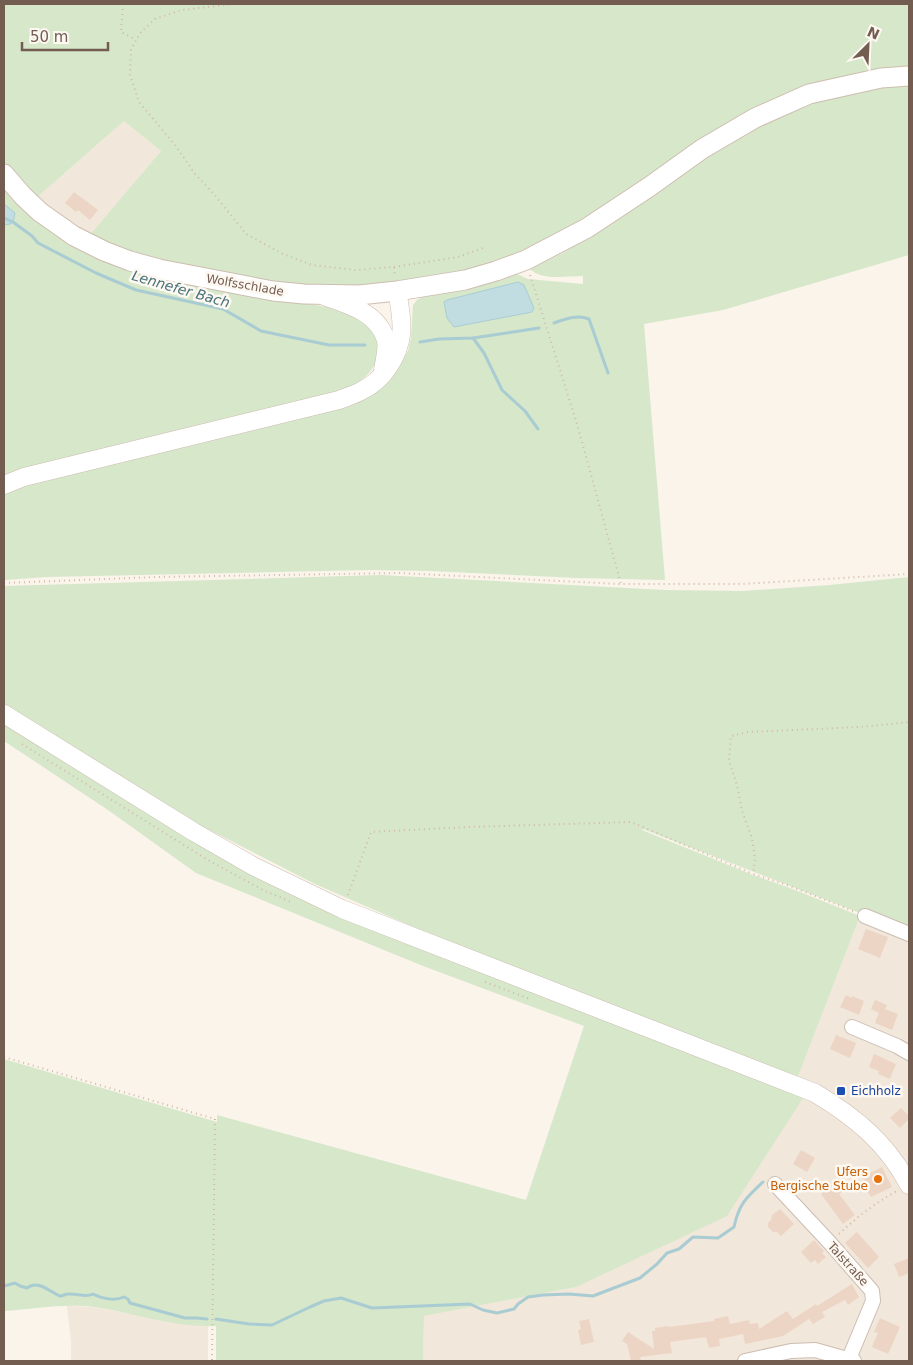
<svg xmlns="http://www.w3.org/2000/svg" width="913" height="1365" font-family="'DejaVu Sans',sans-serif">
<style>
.residential{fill:#f1e7da}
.green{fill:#d6e7ca}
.water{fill:#c1dde2;stroke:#a9ccd3}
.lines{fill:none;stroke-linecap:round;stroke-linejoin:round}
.stream{stroke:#a9ccd3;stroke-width:3}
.building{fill:#edd5c6}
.minor-casing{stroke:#ccbdb2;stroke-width:16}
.tertiary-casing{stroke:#ccbdb2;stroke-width:19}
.secondary-casing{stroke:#cebdb0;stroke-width:21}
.path{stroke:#d2b9a8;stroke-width:2;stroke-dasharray:1 4;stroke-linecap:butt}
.minor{stroke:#fff;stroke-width:14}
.tertiary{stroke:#fff;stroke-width:18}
.secondary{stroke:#fff;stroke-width:19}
.transit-dot{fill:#1a4fb4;stroke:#fdf8f1;stroke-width:2}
.food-dot{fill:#e8710a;stroke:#fdf8f1;stroke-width:2}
.labels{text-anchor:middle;stroke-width:5;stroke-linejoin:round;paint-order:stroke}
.street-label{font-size:12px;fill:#735d51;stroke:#fdf8f1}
.transit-label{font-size:12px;fill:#164399;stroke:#fdf8f1;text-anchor:start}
.food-label{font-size:12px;fill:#c56008;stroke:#fdf8f1;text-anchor:end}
.water-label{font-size:14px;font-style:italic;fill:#49737c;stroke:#fdf8f1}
</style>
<rect width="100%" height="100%" fill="#faf4eb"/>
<g class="residential">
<polygon points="124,121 161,151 89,236 35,199"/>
<polygon points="860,916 909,936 909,1361 423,1361 424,1316 576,1287 797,1079"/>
<polygon points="67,1306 93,1307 181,1323 208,1326 208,1361 71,1361 71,1341"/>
</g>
<g class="green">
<polygon points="4,4 909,4 909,68 844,78 583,222 544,242 499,260 476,268 409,282 354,287 276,284 134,255 89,236 161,151 124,121 35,199 12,175 4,163"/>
<path d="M909,84V255L723,310L644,324L665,580L577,578L431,571L369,570L47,577L4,580V492L27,484L347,404L400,363L408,351L411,338L413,305L417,300L422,297L469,288L517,274L528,279L583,284V276C567,276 542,281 530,269L563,253L590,236L704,157L759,124L783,113L847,93Z"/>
<path d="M4,184L68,240L287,300L339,309L356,314L377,332C378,338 379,345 378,352C375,385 333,393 307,401L4,478Z"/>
<polygon points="381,575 665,590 742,591 830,585 909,577 909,932 643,829 642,830 753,875 790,888 860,916 797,1079 434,936 315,884 198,824 4,704 4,586"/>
<path d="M4,723L82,771L189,840L303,894L805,1095L727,1216L576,1287L424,1316L423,1361H216V1326C177,1328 133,1313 95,1307C66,1303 33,1309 4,1311V1059L217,1122V1115L526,1200L584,1026L423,966L196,873L108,810L4,741Z"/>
</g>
<g class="water">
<polygon points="4,204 15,213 13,222 10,224 4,225"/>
<polygon points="518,282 524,285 534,308 532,312 454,327 447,318 444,302 447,300"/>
</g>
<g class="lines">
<g class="stream">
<polyline points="4,218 13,222 32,236 38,243 96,273 136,290 223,309 261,331 329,345 365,345"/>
<path d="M554,323C565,319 577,314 589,319L608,373"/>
<polyline points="473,338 484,353 502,390 525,411 538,429"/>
<polyline points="420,342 439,339 473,338 539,328"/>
<path d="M4,1286L15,1283L20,1286L27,1288C38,1279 50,1292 60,1296C63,1296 65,1294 68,1294C77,1293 85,1298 93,1294C102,1299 115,1301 124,1297L128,1299L130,1303L185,1318H197L207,1319"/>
<path d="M216,1319L249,1324L272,1325L310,1307L324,1301L341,1298L372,1308L470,1304L483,1310L497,1313L514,1309L518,1304L528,1297L543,1295L569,1294L593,1296L640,1278L657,1264L667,1253L679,1249L693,1237L718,1238L734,1227C739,1204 746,1198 763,1182"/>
</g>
</g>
<g class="building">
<polygon points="74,192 98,210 90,220 78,210 76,212 65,203"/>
<polygon points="866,929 888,937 880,958 858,949"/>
<polygon points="846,995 852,998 852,996 864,1001 859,1015 840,1007"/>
<polygon points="875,1000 887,1005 885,1009 898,1014 892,1030 875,1023 879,1013 871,1009"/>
<polygon points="836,1035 856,1043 850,1058 830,1049"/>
<polygon points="874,1054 896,1064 890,1079 878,1074 879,1071 869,1067"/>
<polygon points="901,1108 909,1116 909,1119 900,1128 890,1118"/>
<polygon points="801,1150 815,1158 807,1172 793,1164"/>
<polygon points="882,1167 892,1187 871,1197 866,1189 868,1188 862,1177"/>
<polygon points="840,1179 847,1188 839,1194 855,1215 843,1224 821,1194"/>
<polygon points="780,1209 794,1224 781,1236 777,1232 773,1232 768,1227 768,1223 771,1220 772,1215"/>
<polygon points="857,1232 879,1257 868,1268 845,1243"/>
<polygon points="814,1240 824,1251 822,1253 826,1257 818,1264 815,1260 811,1263 801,1252"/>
<polygon points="909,1258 909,1273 899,1277 894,1264"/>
<polygon points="852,1284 859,1297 848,1305 845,1300 822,1312 825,1317 813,1324 809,1319 783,1336 745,1344 743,1334 719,1339 720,1346 709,1348 706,1337 670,1342 672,1353 640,1357 641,1361 631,1361 627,1344 622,1341 628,1332 654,1349 652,1331 655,1331 655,1328 668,1326 669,1327 714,1321 714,1319 728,1316 730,1324 749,1320 750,1324 758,1323 759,1329 787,1311 793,1319 816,1304 817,1306"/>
<polygon points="880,1318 900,1327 888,1354 872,1347 878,1333 874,1332"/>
<polygon points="589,1319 594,1342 581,1345 578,1330 581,1329 579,1321"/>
</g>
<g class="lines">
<defs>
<g id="minor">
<polyline points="865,916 909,934"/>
<polyline points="852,1027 897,1046 909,1053"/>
<polyline points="775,1184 830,1243 872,1291 873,1301 848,1361"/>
<polyline points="745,1361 791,1351 815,1350 854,1361"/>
</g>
<g id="tertiary">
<path d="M324,296C347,304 378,312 386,340C388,349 384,362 383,371"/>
<path d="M4,485L24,477L339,400C346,397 354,395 361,391C371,386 381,378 387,369C406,342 403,322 397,291"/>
<path d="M4,714L194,832L253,866L342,909L815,1093C855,1117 887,1143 909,1185"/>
</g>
<polyline id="secondary" points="4,174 23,196 40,212 74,236 104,251 130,261 159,269 273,291 304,294 359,295 397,291 465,280 496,271 526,260 587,228 649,187 702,149 755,118 809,94 881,78 909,76"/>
</defs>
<use href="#minor" class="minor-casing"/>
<use href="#tertiary" class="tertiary-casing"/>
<use href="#secondary" class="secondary-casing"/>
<g class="path">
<polyline points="123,4 121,32 135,39"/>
<polyline points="234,4 182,10 155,19 141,32 131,49 130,75 139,102 175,145 195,174 213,193 246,234 283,254 312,265 355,270 394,267 395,277"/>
<polyline points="394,267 458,257 486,247"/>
<polyline points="530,275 577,424 621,584"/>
<polyline points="4,583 155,577 399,573 621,584 742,584 909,574"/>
<polyline points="22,744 208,860 263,890 291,902"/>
<polyline points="348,895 371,832 469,827 631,822 753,874"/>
<polyline points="853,911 790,886 753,874 755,859 752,838 742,811 737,785 729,761 731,736 748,732 859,727 909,722"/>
<polyline points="485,982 530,999"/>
<polyline points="4,1057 215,1119 212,1361"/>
<path d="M839,1234C857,1217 875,1203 897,1191"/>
</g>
<use href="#minor" class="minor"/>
<use href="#tertiary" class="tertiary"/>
<use href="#secondary" class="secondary"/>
</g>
<rect class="transit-dot" x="836" y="1086" width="10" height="10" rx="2.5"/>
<circle class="food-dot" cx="878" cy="1179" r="5"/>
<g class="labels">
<g class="street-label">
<text transform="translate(245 285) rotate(10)" y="4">Wolfsschlade</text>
<text transform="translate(848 1264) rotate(48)" y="4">Talstraße</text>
</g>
<g class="transit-label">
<text x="851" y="1095">Eichholz</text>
</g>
<g class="food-label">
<text x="868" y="1176">Ufers<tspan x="868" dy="14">Bergische Stube</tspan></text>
</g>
<g class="water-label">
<text transform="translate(181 289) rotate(16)" y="5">Lennefer Bach</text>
</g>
</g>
<rect width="913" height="1365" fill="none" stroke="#735d51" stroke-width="10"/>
<g transform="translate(868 45) rotate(24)" stroke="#fdf8f1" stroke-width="4" paint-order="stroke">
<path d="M0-4L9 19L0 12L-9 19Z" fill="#735d51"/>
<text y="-8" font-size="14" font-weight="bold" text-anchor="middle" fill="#735d51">N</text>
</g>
<path d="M22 42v8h86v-8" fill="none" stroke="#735d51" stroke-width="2.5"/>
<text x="30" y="42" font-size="15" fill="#735d51" stroke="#fdf8f1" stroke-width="4" paint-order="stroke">50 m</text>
</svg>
